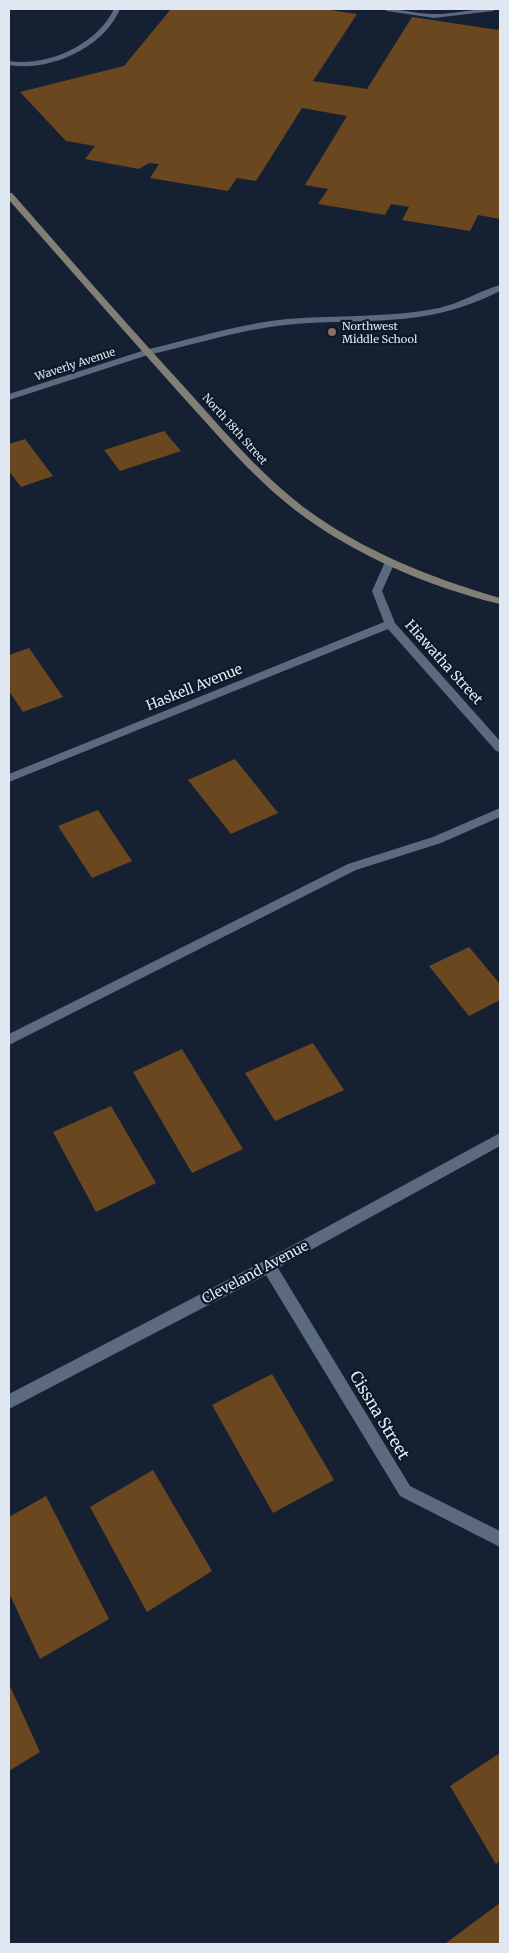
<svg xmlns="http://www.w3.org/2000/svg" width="509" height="1953" font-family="Merriweather,serif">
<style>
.building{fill:#6b471f}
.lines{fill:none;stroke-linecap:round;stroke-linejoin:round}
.service{fill:#5b6a7e;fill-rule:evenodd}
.minor{fill:#5b6a7e;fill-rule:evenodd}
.secondary{fill:#827f77;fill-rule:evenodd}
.education-dot{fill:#8d6e63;stroke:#0c1828;stroke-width:2}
.labels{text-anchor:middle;stroke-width:4.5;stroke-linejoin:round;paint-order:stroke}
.far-poi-label{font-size:11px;fill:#dfe7f3;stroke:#0c1828;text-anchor:start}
.far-street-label{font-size:11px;fill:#dfe7f3;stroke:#0c1828}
.street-label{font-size:14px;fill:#dfe7f3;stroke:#0c1828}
.near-street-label{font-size:16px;fill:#dfe7f3;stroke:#0c1828}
</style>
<rect width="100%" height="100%" fill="#152132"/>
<g class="building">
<polygon points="171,9 323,9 357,14 313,81 367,89 412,17 498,30 500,26 500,219 478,215 470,231 402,220 409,207 391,204 385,215 318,204 328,189 305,185 347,116 302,108 256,181 237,178 228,191 150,178 159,164 149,163 139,169 85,159 95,146 66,141 20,92 124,66"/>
<polygon points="164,431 181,451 120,471 104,450"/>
<polygon points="25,439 53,476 21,487 9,471 9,444"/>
<polygon points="29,648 63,697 23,712 9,691 9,655"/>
<polygon points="235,759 278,813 231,834 188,780"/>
<polygon points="98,810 132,861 92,878 58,826"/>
<polygon points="469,947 500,984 500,1000 469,1016 429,966"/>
<polygon points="313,1043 344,1090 275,1121 245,1073"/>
<polygon points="182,1049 243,1149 192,1173 133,1072"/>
<polygon points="111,1106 156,1183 96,1212 53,1132"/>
<polygon points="272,1374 334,1480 273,1513 212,1405"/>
<polygon points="153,1470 212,1571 147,1612 90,1507"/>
<polygon points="46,1496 109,1619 40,1659 9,1593 9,1517"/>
<polygon points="9,1684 40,1752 9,1771"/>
<polygon points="500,1753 500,1861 496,1864 450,1786"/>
<polygon points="500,1903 500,1944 446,1944 446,1943"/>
</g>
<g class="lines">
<g class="service">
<path d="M114,9H120C104,48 49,72 9,65V61C47,67 97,45 114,9Z"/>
<path d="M384,9C401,9 417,14 434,14C455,14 476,8 496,9L493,11L434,18L387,11Z"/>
<path d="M500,285V291C482,300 464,307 444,312C392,325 338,319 285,325C238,330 194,345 148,355L144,352L145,350C192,339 239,324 287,319C338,315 389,318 439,308C461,303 479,291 500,285Z"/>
<polygon points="500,808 500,817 441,843 356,870 9,1045 9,1034 348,864 433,837"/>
</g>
<g class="minor">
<polygon points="148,349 152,352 151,354 9,400 9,394"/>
<polygon points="390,559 395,562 382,591 395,623 500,741 500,752 496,751 388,629 9,782 9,774 384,622 372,591 385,562"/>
<polygon points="500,1133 500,1146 278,1268 410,1486 500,1531 500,1547 400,1496 266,1275 9,1409 9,1394 264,1261"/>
</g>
<path class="secondary" d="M9,193H12C70,259 128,326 188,391C224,431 259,473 302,506C360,550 431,578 500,598V604C429,587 354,555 295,510C252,477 218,435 181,395C123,330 66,265 9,200Z"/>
</g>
<circle class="education-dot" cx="332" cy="332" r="5"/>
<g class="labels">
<g class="far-poi-label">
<text x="342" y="330">Northwest<tspan x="342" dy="13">Middle School</tspan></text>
</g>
<g class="far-street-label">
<text transform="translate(75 364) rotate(-18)" y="4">Waverly Avenue</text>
<text transform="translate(235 429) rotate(48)" y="4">North 18th Street</text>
</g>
<g class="street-label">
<text transform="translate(444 662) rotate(48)" y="5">Hiawatha Street</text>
<text transform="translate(194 687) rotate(-22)" y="5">Haskell Avenue</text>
<text transform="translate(255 1272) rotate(-28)" y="5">Cleveland Avenue</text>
</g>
<g class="near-street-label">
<text transform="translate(380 1415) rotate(59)" y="6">Cissna Street</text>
</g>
</g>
<rect width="509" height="1953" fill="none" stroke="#dfe7f3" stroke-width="20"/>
</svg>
